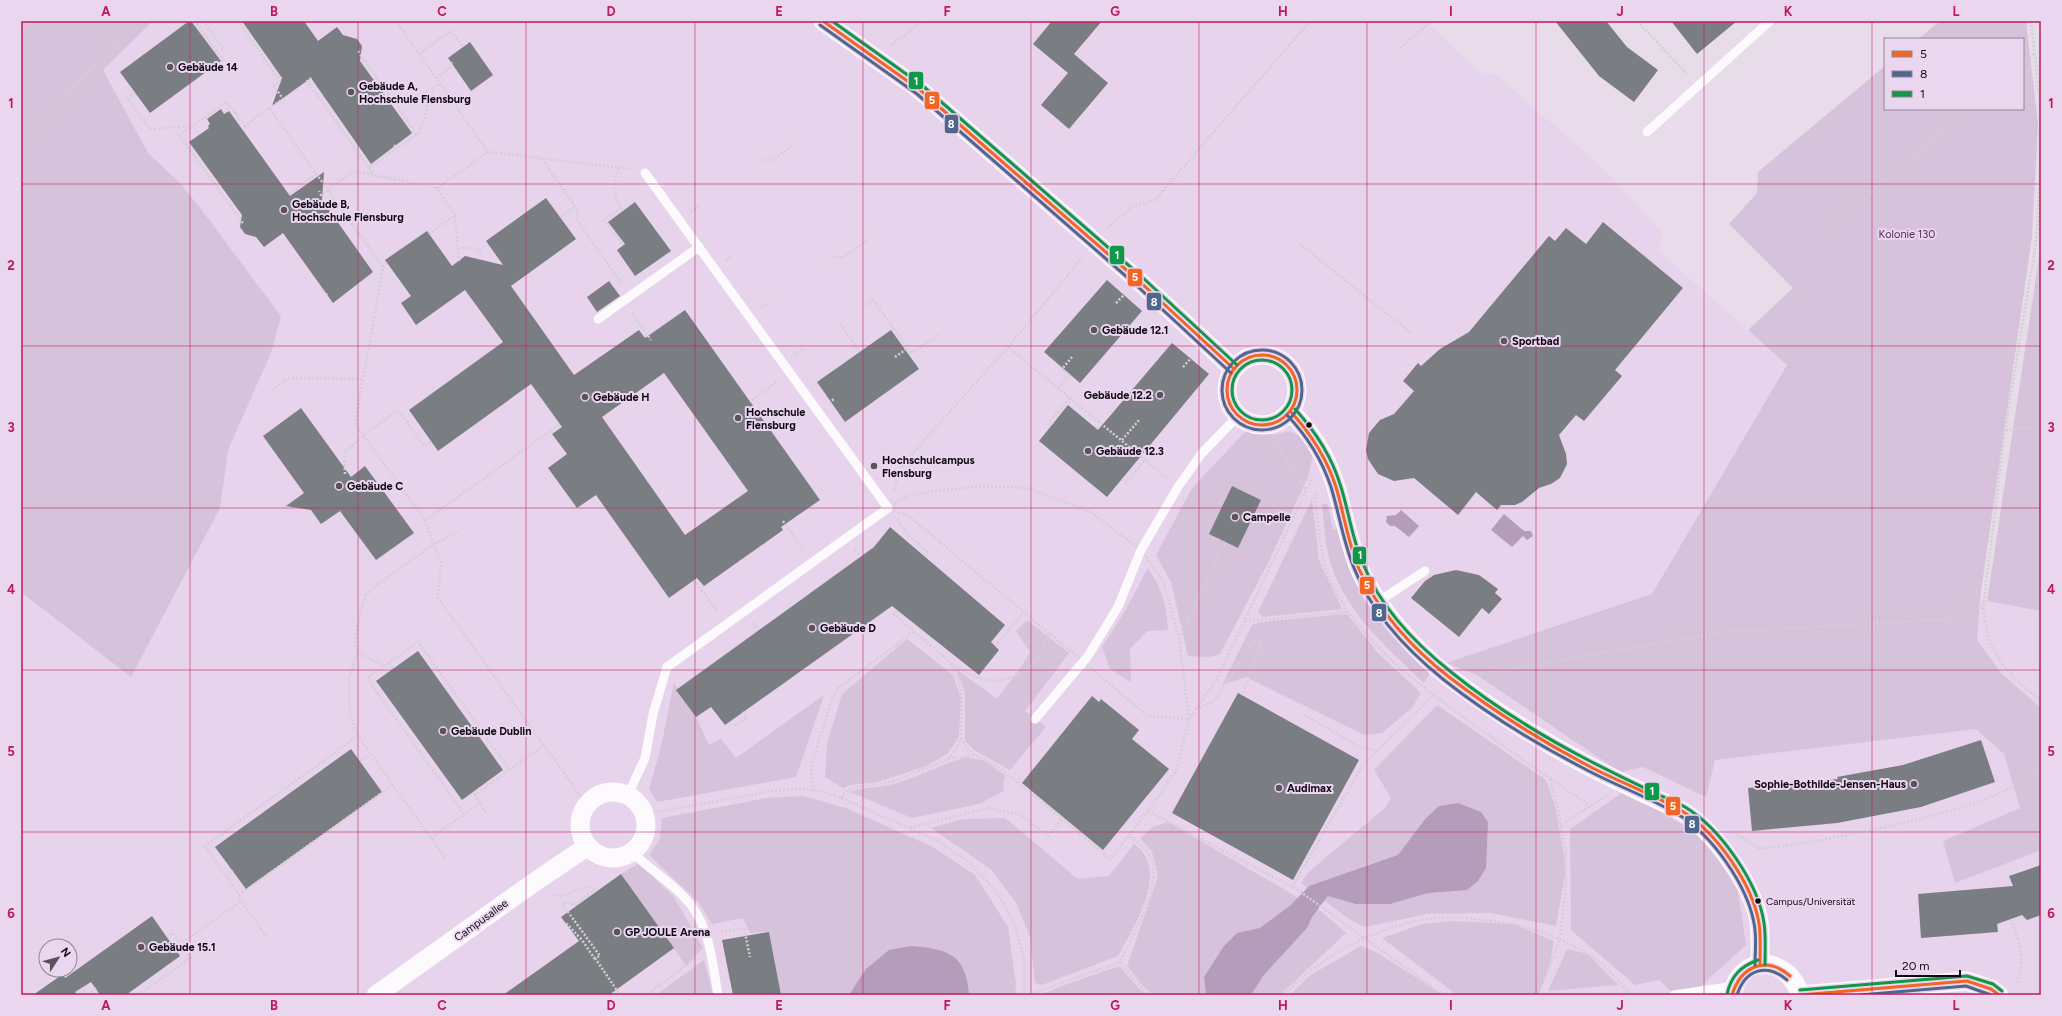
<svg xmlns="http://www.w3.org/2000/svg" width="2062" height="1016" font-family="Figtree,sans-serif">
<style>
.built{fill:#e7d3ec;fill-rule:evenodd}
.green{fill:#d7c2dc}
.water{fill:#b59cbb}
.building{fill:#7a7e83;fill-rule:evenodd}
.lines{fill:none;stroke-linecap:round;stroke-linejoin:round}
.path{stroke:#d3cfd3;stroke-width:2.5;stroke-dasharray:2 2;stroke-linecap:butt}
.lane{stroke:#fcfafc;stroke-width:9}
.street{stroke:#fcfafc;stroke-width:19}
.bus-1-casing{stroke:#ebd6f0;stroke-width:6}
.bus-2-casing{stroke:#ebd6f0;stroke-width:6}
.bus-3-casing{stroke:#ebd6f0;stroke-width:6}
.bus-1{stroke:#f26522;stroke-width:3}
.bus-2{stroke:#51668d;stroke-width:3}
.bus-3{stroke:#0e9847;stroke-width:3}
.grid{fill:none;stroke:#c2185b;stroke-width:1;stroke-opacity:0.55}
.poi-dot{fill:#5b525d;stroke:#ebd6f0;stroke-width:1.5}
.bus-dot{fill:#0f0811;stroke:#ebd6f0;stroke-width:1.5}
.labels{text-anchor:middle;stroke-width:4;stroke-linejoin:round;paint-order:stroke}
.bus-label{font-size:10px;fill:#0f0811;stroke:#ebd6f0;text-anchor:start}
.poi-label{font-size:11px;font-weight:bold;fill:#0f0811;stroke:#ebd6f0;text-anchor:start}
.park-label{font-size:11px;fill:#532a5d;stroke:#ebd6f0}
.street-label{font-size:11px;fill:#0f0811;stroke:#ebd6f0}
.line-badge{stroke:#ebd6f0;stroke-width:1.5}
.badge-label{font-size:11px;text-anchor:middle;font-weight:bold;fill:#fff}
.neatline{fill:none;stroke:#c2185b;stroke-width:1.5}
.grid-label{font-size:13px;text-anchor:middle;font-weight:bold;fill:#c2185b}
</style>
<rect width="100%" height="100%" fill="#e8dcea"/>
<path class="built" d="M153,21H1425L1484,76L1494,73L1604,169L1662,232L1659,251L1787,365L1653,594L1814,567L2041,611V995H21V179L103,70ZM46,946H70V970H46Z"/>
<g class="green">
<polygon points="21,21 153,21 103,70 148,153 179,182 201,209 281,316 271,353 228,450 220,508 131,677 21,592"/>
<polygon points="1940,21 2026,21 2038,124 2032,236 1980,599 1977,640 2001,673 2041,708 2041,850 1955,883 1943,841 2020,808 2004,754 1976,729 1715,760 1706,797 1643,767 1620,772 1477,675 1446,663 1652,594 1787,365 1748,330 1793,288 1729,224 1757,193 1758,172 1885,66 1885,109 2023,109 2023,39 1918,39"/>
<polygon points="2041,244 2041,611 1987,601"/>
<polygon points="1253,430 1274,435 1290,431 1307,440 1313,455 1308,477 1269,561 1220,654 1209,657 1188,656 1171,582 1156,555 1192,488 1244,433"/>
<polygon points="1312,499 1319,560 1342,609 1262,617 1258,612"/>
<path d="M1322,503L1328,505L1333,530L1340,528L1430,673L1424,683C1383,644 1339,607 1327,549C1324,534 1324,518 1322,503Z"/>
<path d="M1148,568C1163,591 1166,603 1168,630L1147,631L1130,649L1131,682L1110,669L1102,647L1125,611Z"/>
<polygon points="1347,614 1378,653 1421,693 1412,708 1382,733 1364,735 1246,677 1222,685 1252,625 1260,622"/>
<polygon points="1027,620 1069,653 1025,711 1046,727 1010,770 974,750 965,741 965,692 955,668 997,699 1022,666 1030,652 1016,631"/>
<polygon points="907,639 953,675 961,699 959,737 947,754 926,766 878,782 851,785 843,788 825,777 827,744 842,694"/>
<polygon points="674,683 696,717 709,745 721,739 736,758 824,695 796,777 657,802 649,789 661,747"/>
<polygon points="1437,705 1546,780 1556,809 1566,869 1556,926 1490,913 1427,914 1365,927 1349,919 1301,883 1307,874 1318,864 1385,808 1391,798 1374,770"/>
<path d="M967,757L984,761L1006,776L1003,781L1004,791L979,804L912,818L850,792C863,787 876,788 889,785C916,779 940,764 967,757Z"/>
<polygon points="1623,792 1655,808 1691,830 1716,853 1738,890 1746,945 1691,995 1675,995 1659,980 1635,985 1571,930 1570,829"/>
<polygon points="803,796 846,808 933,847 975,875 1008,927 1016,985 1015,995 781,995 769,932 750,933 743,918 712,924 699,903 649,855 660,839 662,818 766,798"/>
<path d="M1005,818L1078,879L1109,876L1134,844C1171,870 1134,926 1118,956L1042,985L1035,983L1030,937L1016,903L992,870L931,828L963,819Z"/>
<polygon points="1168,822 1321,911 1346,933 1280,995 1153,995 1144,987 1127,966 1158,876 1152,852 1140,838 1153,827"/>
<polygon points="639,863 674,897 703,948 686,966 621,874"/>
<polygon points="1453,921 1514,924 1554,941 1549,968 1539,994 1457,995 1382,938 1422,924"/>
<polygon points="1361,946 1378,953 1443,995 1290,995 1309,976"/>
<polygon points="1567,949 1588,954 1618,985 1548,991"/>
<polygon points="704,960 713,995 656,995"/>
<polygon points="1119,966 1145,995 1041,995 1056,988"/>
</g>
<g class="water">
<polygon points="1401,510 1419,526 1409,537 1395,526 1390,526 1386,522 1387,516 1396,515"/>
<polygon points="1504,514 1524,531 1531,531 1533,536 1527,540 1523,536 1512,547 1491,530"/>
<polygon points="1458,803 1481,812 1488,822 1486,868 1478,881 1467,890 1428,893 1390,904 1356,904 1328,896 1312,917 1307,928 1263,976 1251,995 1206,995 1204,977 1224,946 1237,933 1260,928 1291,905 1309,886 1398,855 1426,818 1439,806"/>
<path d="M911,946C948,949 966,954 969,995H849L866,969L889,950Z"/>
</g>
<g class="building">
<polygon points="189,21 191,21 221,61 150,113 120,72"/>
<polygon points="242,21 304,21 318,41 337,27 343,35 357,39 362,46 360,61 412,133 371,164 311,78 272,106 282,78"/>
<polygon points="1052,21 1102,21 1074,54 1108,83 1069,129 1041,105 1068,73 1033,44"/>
<polygon points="1555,21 1606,21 1627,47 1658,70 1634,102 1599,76"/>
<polygon points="1671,21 1737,21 1697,54"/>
<polygon points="470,42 493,75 471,91 448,58"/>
<polygon points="221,109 224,114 229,111 290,196 324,172 322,200 373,272 333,303 283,233 264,247 256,237 245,234 240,227 242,215 189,142 209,128 208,126 210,124 207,119"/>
<path d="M546,198L576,239L511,286L574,375L639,330L645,338L685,310L820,500L781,527L783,530L704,586L697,578L669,598L596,495L577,508L548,468L567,454L552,434L562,427L531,384L438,451L409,410L503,342L465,290L416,325L401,303L411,296L385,260L427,231L452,266L465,256L503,265L486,241ZM664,373L748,491L685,535L602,417Z"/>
<polygon points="635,202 671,251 635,276 617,250 625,244 608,222"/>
<polygon points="1603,222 1683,288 1615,370 1622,376 1584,421 1576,415 1559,435 1566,454 1567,464 1560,478 1551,484 1539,488 1522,502 1515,505 1501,505 1497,510 1476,492 1458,515 1414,478 1394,481 1378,474 1368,459 1366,450 1369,433 1380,420 1394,414 1414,391 1403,381 1418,363 1421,366 1440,349 1469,332 1549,236 1555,241 1566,228 1586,244"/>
<polygon points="1107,280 1142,311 1080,383 1044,352"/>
<polygon points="609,281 620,296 597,312 587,297"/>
<polygon points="891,330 919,369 845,422 817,382"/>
<polygon points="1172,343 1209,374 1107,497 1039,441 1068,405 1098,430"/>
<polygon points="301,408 351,477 365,466 414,533 376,560 340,511 321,524 311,510 286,506 304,493 263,436"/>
<polygon points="1232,486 1261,500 1238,548 1209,534"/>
<polygon points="890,527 1005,625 991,642 999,650 979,675 892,606 725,725 711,707 696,717 676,690 874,547"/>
<polygon points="1456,570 1479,575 1498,589 1495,593 1502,599 1489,614 1482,608 1459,637 1411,598 1425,581 1434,575"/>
<polygon points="418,651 503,770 462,800 376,681"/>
<polygon points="1238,693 1359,760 1293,880 1172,813"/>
<polygon points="1092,696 1099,702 1101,699 1139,730 1132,739 1169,769 1103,850 1022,783"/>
<polygon points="1981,740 1995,782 1921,807 1837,823 1752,831 1748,788 1838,779 1837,777 1903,765"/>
<polygon points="351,749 382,792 246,889 215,847"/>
<polygon points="2041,865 2041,915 2027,920 2022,915 1997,924 1998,932 1921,938 1918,894 2013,886 2009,876"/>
<polygon points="621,874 674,948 609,995 503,995 579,941 561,917"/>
<polygon points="152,916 180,956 126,995 100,995 91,982 75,992 77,995 33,995 63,974 65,978"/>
<polygon points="769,932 781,995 733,995 722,940"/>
</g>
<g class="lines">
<g class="path">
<polyline points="198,21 196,23 224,61"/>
<polyline points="203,21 224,50"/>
<polyline points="238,21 280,81 274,86 283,99 269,108"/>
<polyline points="396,21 488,152 631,169"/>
<polyline points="1637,21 1687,74"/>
<polyline points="2031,21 2041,110"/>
<polyline points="891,45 901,38 922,21"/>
<polyline points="1400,48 1432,21"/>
<polyline points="358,51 417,135"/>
<polyline points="419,54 451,31 463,47"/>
<polyline points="451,62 452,66"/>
<polyline points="2023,63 2035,53"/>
<polyline points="311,78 307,81 374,175"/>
<polyline points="436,78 453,65"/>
<polyline points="135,93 127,98 150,129 191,126"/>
<polyline points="223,112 230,106"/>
<polyline points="21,144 136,21"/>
<polyline points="394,145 397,149"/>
<polyline points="2041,148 2037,236 2005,430 1983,608 1990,643 2002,664 2020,684 2041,701"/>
<polyline points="488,152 437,188 354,171 328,190 383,267 355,424 423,517 441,562 438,598 587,805"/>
<polyline points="542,159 578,210 577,220 622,284"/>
<polyline points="763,160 773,160 797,142"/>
<polyline points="369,168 419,133 434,88 440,84"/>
<path d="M619,168C612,184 612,196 623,211"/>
<polyline points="289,194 316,174"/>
<polyline points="621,208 604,220 622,244 624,243"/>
<polyline points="691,212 700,205"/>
<polyline points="455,216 459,261"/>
<polyline points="560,217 575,206"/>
<polyline points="243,223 179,135 227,102 245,126 269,108 328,190 321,195 319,191"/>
<polyline points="1107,228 1132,207 1155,200 1310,21"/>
<polyline points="1827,230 1969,109"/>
<polyline points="429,234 455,215 437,188"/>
<polyline points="1300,244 1411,333"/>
<polyline points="458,248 477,248 481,254"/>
<polyline points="831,256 842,258 869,239"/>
<polyline points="726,260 732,256"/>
<polyline points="383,267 387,263"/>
<polyline points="323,291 328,296"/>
<polyline points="1116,303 1124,295"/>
<polyline points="866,305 873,300 911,353 940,334"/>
<polyline points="761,308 768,302"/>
<polyline points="632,313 651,340"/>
<polyline points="840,324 860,352"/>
<polyline points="1008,347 1167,478"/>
<polyline points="795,355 803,349"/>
<polyline points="895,357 908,348"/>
<polyline points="1183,367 1192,357"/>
<polyline points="1058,388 1069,375 1062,369 1072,357"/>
<polyline points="272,390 288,378 363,379"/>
<polyline points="752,400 778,381"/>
<polyline points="829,403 835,398"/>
<polyline points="1053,424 1050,421 1070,398"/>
<polyline points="1267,426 1291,469 1307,490"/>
<polyline points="2006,430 2041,427"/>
<polyline points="1122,440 1140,419"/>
<polyline points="345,474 344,453 363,436 398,410 424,446 431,441"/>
<polyline points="1122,479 1126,483 1145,460"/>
<polygon points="983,486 1027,488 1089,511 1141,550 1163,581 1172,612 1179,640 1189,719 1148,716 910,517 888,508 908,496 933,491"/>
<polyline points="894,490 902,465 1008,347 1082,258"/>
<path d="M1315,493C1318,521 1319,555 1331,582C1360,645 1430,693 1484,732C1520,758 1555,782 1591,806"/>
<polyline points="897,519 908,535 927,551 923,555"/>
<polyline points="424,521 560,424"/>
<polyline points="783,521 804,550"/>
<polyline points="855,550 860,557"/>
<polyline points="694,580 718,612"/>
<polyline points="1245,621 1349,612"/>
<polyline points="753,623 758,630"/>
<polyline points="1179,639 1225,541"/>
<polyline points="995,646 1024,612"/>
<polyline points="357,652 385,666"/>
<polyline points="389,663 393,668"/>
<path d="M952,664C963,670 975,678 988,680C1008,683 1031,670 1040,653C1044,647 1046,640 1049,633"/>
<polyline points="1480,674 1725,632 1950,619 1965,608 1983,608"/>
<polyline points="1196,709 1214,701 1253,642 1258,640 1262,645 1242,695"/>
<polyline points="1304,715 1358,746 1376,751"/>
<polyline points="735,726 747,718 743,712"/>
<polyline points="358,736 350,716 349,678 357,653 355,642 361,609 366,595 375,586 434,544 458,532"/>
<path d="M961,738C970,758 986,759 1003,771C1040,799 1075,830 1110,859L1148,811L1176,771L1189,719L1217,679L1311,480"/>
<polyline points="948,759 973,755"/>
<polyline points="360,761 371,754"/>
<polyline points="393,785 239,895 205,846 358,736 446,859"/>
<polyline points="813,791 811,767 832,699 838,688 915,631"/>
<polyline points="841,798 845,792 852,788 894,781 948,759 956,749 961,738 962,700 960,685 951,663 894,614 897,610"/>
<polyline points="1148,811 1298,890 1443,995"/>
<polyline points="486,813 475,795 544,745"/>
<polyline points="464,814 367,678 418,642 510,770"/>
<polyline points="645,814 772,791 800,789 821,791 841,798 938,841 970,863 996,891 1014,922 1024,960 1024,995"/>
<polyline points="1561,825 1606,796"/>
<polyline points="910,828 988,808 1021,815 1048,836 1062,819"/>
<path d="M1738,835L1760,849C1804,844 1846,836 1889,826C1940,814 1999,802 2041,768"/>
<polyline points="431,838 481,802"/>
<polyline points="226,876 233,871"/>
<polyline points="1292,887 1363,765 1437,692"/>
<path d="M552,894C563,901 580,885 593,887L594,890L575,905L565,902L563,905L600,956L594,958L582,940L566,923"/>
<polyline points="239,895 241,901 267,937"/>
<path d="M2011,919C2018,940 2028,964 2015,984"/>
<polyline points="721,932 744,928 750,957"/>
<polyline points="167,937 173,933 181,944"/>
<polyline points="595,958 620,995"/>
<polyline points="1120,962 1148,995"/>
<polyline points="88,994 96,988"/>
<polyline points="648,994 696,958"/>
<polyline points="76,995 84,990 88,995"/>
<polyline points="138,995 191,958 181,944 241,901"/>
<path d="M1028,995L1120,962C1131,938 1161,886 1152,861C1148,850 1138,843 1130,836"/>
<path d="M1284,995C1299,978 1319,964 1338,952C1368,935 1399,922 1434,918C1443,917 1453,918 1461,918C1508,920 1553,931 1593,957C1607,966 1619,983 1632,995"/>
<polyline points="1538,995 1560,939 1566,884 1565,850 1559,814 1550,779"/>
</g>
<g class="lane">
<polyline points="1647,132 1770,21"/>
<polyline points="598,319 699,247"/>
<polyline points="1379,601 1425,571"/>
<polyline points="1035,719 1088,656 1118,607 1141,550 1178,487 1202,453 1238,416"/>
<polyline points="628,795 645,758 653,714 667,667 888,508 645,173"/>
<path d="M632,852C649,869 668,880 683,896C710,922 712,961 718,995"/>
<polyline points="1674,995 1734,986"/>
</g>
<g class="street">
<polyline points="823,21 920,90 1139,281 1234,369"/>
<circle cx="1262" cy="390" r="35"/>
<path d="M1291,412C1314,435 1331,465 1339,498C1345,521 1350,545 1359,568C1376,607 1415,651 1449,677C1491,709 1538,739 1585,764C1608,776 1631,787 1654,798C1664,803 1676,807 1685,813C1716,834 1753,885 1759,922C1761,936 1760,951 1760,965"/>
<circle cx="613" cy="825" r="33"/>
<polyline points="376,995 536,881 588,846"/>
<path d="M1732,995C1740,953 1788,955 1800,995"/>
<polyline points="1800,995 1967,981 1991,989 1999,995"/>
</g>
<defs>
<g id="bus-1">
<polyline points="823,21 920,90 1139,281 1234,369"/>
<circle cx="1262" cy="390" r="35"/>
<path d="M1291,412C1311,434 1327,459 1336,487C1344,514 1348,543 1359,569C1378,611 1413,649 1449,677C1492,710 1538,739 1585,764C1616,781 1653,794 1682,811C1716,832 1752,883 1759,923C1761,937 1760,951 1760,965"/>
<path d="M1732,995C1741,966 1766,955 1790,976"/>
<polyline points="1800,995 1967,981 1991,989 1999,995"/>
</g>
<g id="bus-2">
<polyline points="820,25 917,94 1136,285 1231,373"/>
<circle cx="1262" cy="390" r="40"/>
<path d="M1287,415C1307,436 1322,460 1331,487C1339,513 1343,541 1354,568C1371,612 1408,651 1444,680C1487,714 1535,743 1583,768C1614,785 1649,797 1679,815C1712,835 1747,885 1754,923C1757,937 1755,951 1755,965"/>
<path d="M1737,995C1745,970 1766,962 1787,980"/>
<polyline points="1860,995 1966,986 1991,995"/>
</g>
<g id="bus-3">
<polyline points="832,21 923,86 1142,277 1237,365"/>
<circle cx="1262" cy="390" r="30"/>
<path d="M1295,409C1315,431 1331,455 1340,484C1349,511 1352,540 1364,566C1381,608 1416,644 1451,672C1493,706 1540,735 1588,760C1611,772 1634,783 1657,794C1666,798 1676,802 1685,807C1720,828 1758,882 1764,923C1766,936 1765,951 1765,965"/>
<polyline points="1800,990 1967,976 1993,984 2002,991"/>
<path d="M1727,994C1731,976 1741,966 1758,960"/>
</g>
</defs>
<use href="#bus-1" class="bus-1-casing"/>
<use href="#bus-2" class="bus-2-casing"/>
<use href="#bus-3" class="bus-3-casing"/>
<use href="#bus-1" class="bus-1"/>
<use href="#bus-2" class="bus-2"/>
<use href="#bus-3" class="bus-3"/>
</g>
<path class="grid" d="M190,21V995M358,21V995M526,21V995M695,21V995M863,21V995M1031,21V995M1199,21V995M1367,21V995M1536,21V995M1704,21V995M1872,21V995M21,184H2041M21,346H2041M21,508H2041M21,670H2041M21,832H2041"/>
<g class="poi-dot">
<circle cx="170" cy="67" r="4"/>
<circle cx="351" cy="92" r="4"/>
<circle cx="284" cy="210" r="4"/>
<circle cx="1094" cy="330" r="4"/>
<circle cx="1504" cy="341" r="4"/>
<circle cx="1160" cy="395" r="4"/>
<circle cx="585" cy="397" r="4"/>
<circle cx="738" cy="418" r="4"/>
<circle cx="1088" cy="451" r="4"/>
<circle cx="874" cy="466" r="4"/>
<circle cx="339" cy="486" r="4"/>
<circle cx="1235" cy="517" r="4"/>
<circle cx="812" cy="628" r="4"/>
<circle cx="443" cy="731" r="4"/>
<circle cx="1914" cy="784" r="4"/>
<circle cx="1279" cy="788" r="4"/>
<circle cx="617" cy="932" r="4"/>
<circle cx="141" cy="947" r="4"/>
</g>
<g class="bus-dot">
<circle cx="1309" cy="425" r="3.5"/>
<circle cx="1758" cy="901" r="3.5"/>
</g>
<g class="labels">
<g class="bus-label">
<text x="1766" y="905">Campus/Universität</text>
</g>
<g class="poi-label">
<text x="178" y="71">Gebäude 14</text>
<text x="359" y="90">Gebäude A,<tspan x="359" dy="13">Hochschule Flensburg</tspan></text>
<text x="292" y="208">Gebäude B,<tspan x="292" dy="13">Hochschule Flensburg</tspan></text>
<text x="1102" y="334">Gebäude 12.1</text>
<text x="1512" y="345">Sportbad</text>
<text x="1152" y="399" text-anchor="end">Gebäude 12.2</text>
<text x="593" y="401">Gebäude H</text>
<text x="746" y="416">Hochschule<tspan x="746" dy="13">Flensburg</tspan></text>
<text x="1096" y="455">Gebäude 12.3</text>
<text x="882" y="464">Hochschulcampus<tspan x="882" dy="13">Flensburg</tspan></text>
<text x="347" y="490">Gebäude C</text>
<text x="1243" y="521">Campelle</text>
<text x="820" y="632">Gebäude D</text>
<text x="451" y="735">Gebäude Dublin</text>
<text x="1906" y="788" text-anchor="end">Sophie-Bothilde-Jensen-Haus</text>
<text x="1287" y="792">Audimax</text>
<text x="625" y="936">GP JOULE Arena</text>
<text x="149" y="951">Gebäude 15.1</text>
</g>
<g class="park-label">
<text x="1907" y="238">Kolonie 130</text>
</g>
<g class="street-label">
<text transform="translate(481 920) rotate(-36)" y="4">Campusallee</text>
</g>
</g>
<g class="line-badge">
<rect x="908" y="71" width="16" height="19" rx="4" fill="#0e9847"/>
<rect x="924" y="91" width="16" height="19" rx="4" fill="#f26522"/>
<rect x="944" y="114" width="15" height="20" rx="4" fill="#51668d"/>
<rect x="1109" y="245" width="16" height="20" rx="4" fill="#0e9847"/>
<rect x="1127" y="268" width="16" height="19" rx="4" fill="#f26522"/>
<rect x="1146" y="292" width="16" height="19" rx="4" fill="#51668d"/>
<rect x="1352" y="546" width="15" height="19" rx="4" fill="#0e9847"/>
<rect x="1359" y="576" width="16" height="19" rx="4" fill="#f26522"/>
<rect x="1371" y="603" width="16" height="19" rx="4" fill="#51668d"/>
<rect x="1644" y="782" width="16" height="19" rx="4" fill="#0e9847"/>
<rect x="1665" y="796" width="16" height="20" rx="4" fill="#f26522"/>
<rect x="1684" y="815" width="16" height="19" rx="4" fill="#51668d"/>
</g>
<g class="badge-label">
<text x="916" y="85">1</text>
<text x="932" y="104">5</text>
<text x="951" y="128">8</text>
<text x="1117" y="259">1</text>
<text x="1135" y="281">5</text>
<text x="1154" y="306">8</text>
<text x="1360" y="559">1</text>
<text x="1367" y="589">5</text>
<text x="1379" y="617">8</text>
<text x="1652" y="795">1</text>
<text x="1673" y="810">5</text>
<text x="1692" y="828">8</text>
</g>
<rect width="2062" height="1016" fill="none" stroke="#ebd6f0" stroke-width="44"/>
<rect x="1884" y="38" width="140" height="72" fill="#ebd6f0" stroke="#938497"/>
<rect x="1892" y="51" width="20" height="6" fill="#f26522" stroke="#938497"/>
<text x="1920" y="58" font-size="12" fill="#0f0811">5</text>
<rect x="1892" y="71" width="20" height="6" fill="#51668d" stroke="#938497"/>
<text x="1920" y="78" font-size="12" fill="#0f0811">8</text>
<rect x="1892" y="91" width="20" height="6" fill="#0e9847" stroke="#938497"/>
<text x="1920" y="98" font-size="12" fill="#0f0811">1</text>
<g transform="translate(58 958) rotate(54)"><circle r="19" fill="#ebd6f0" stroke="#938497"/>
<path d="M0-3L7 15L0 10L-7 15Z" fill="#5b525d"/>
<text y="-6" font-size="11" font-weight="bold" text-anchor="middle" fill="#0f0811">N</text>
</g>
<path d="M1896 970v6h64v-6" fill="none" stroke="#0f0811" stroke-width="2"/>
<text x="1902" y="970" font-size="12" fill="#0f0811" stroke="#ebd6f0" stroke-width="3" paint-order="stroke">20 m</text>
<rect x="22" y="22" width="2018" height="972" class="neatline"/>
<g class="grid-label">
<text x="106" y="16">A</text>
<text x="274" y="16">B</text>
<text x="442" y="16">C</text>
<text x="611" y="16">D</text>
<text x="779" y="16">E</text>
<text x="947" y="16">F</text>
<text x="1115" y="16">G</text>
<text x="1283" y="16">H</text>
<text x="1451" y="16">I</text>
<text x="1620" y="16">J</text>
<text x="1788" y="16">K</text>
<text x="1956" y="16">L</text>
<text x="11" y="108">1</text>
<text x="2051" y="108">1</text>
<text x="11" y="270">2</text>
<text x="2051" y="270">2</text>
<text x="11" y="432">3</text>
<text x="2051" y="432">3</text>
<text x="11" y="594">4</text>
<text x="2051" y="594">4</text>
<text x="11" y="756">5</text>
<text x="2051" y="756">5</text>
<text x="11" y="918">6</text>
<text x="2051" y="918">6</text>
<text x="106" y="1010">A</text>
<text x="274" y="1010">B</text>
<text x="442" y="1010">C</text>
<text x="611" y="1010">D</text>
<text x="779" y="1010">E</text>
<text x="947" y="1010">F</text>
<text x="1115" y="1010">G</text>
<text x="1283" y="1010">H</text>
<text x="1451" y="1010">I</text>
<text x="1620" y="1010">J</text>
<text x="1788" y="1010">K</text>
<text x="1956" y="1010">L</text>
</g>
</svg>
